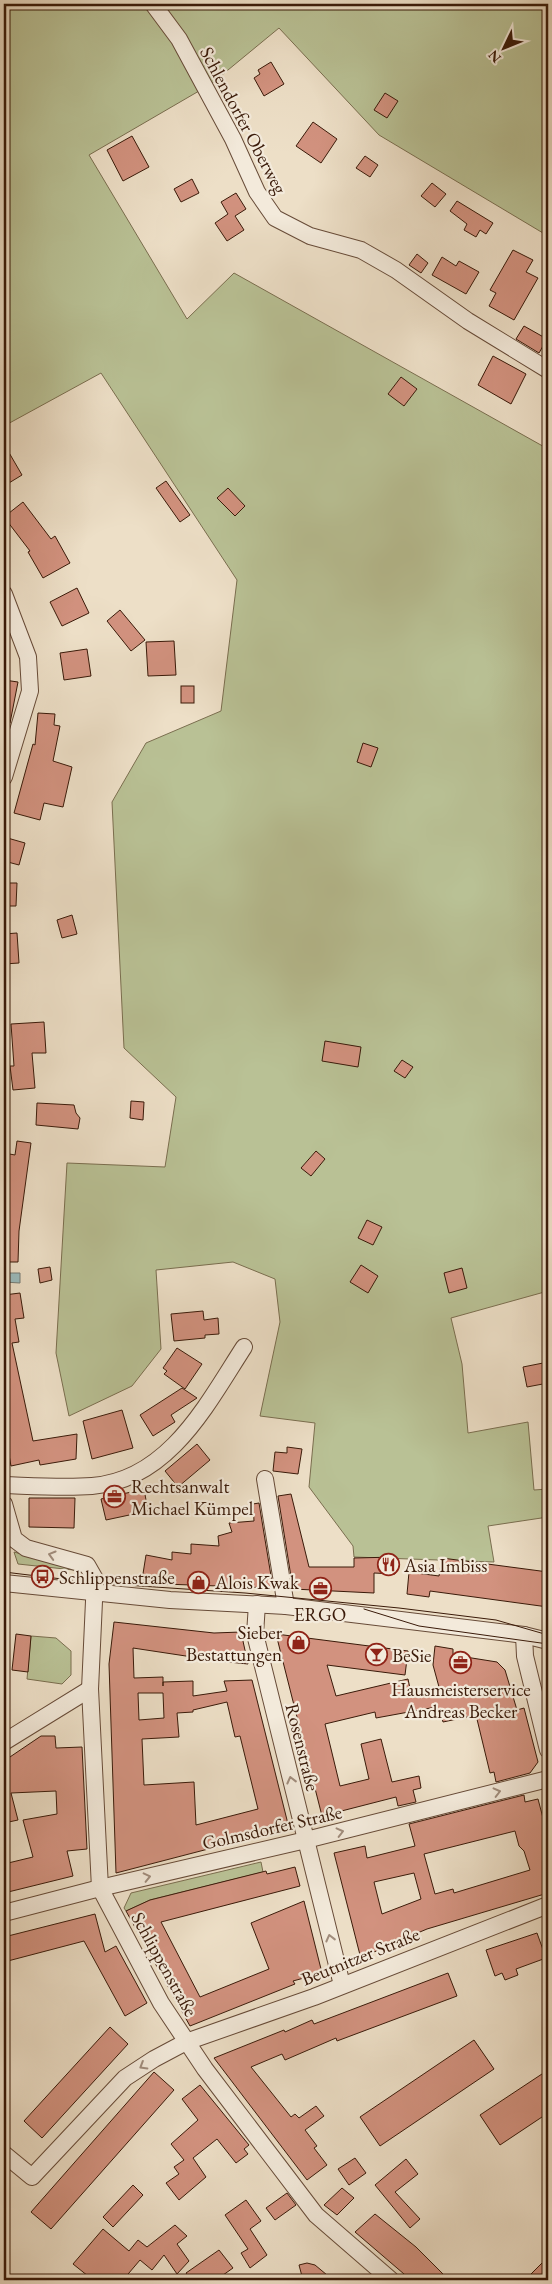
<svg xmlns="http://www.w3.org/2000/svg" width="552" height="2284" font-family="'EB Garamond',serif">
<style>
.green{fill:#b9c195;stroke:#7a6e4f}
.water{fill:#9bbbbd;stroke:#747b75}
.building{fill:#d2927f;stroke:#3a1a09;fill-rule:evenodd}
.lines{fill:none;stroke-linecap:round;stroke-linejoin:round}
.minor-casing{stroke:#674b38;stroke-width:18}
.minor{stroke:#f3eadb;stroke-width:16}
.tram{stroke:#3a1a09;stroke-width:1}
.oneway{stroke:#a08c7c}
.labels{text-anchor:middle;stroke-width:4.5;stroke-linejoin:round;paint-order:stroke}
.street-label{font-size:19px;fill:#3a1a09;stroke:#f3eadb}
.poi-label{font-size:19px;fill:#3a1a09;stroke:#f3eadb;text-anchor:start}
</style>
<rect width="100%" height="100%" fill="#eddfc7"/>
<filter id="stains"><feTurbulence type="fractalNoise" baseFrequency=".004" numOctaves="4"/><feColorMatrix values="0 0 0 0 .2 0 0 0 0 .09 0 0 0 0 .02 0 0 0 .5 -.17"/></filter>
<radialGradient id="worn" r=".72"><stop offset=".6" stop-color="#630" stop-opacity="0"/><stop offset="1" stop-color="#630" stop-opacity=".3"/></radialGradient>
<g class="green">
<polygon points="4,4 548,4 548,236 379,135 279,28 211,84 89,155 187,319 234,273 548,449 548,1291 451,1318 462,1364 468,1433 528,1422 534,1490 548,1489 548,1517 488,1526 494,1562 354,1557 353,1546 309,1487 315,1423 260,1416 280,1322 275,1279 233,1262 156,1270 161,1349 132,1386 69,1416 56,1353 67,1163 165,1167 176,1097 124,1048 112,802 146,743 221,711 237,580 101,373 4,426"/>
<polygon points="14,1552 83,1571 18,1564"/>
<polygon points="31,1636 56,1638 71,1651 71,1675 62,1684 27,1679"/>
<polygon points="261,1862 263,1872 150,1900 126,1911 124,1908 131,1893"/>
</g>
<polygon class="water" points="4,1273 20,1273 20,1283 4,1282"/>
<g class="building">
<polygon points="271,62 284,84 264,96 254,78 260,74 258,70"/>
<polygon points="385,93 398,101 387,118 374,110"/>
<polygon points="313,122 337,139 321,163 296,146"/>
<polygon points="132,136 149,167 123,181 107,150"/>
<polygon points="365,156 378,165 370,177 356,168"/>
<polygon points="192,179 199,193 181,202 174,189"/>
<polygon points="432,183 446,194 435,207 421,196"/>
<polygon points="236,193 246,209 235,216 244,230 227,241 215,223 228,214 221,202"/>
<polygon points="457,201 493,223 486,234 480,230 476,237 464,230 467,224 450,211"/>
<polygon points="513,250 533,260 526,272 538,278 514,320 489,306 496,293 490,290"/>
<polygon points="417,254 428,263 421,273 409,265"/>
<polygon points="442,257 456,266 459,261 479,272 466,294 432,275"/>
<polygon points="524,326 547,339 539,353 516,339"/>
<polygon points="493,356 526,374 511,404 478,385"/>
<polygon points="401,377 417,389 404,406 388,394"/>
<polygon points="4,444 22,475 4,486"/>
<polygon points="166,481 190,515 180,522 156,488"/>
<polygon points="228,488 245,506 235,516 217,498"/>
<polygon points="23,502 51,539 55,536 70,563 43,578 28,552 30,551 4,517"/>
<polygon points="77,588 89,613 62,626 50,602"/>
<polygon points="120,610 145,640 131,651 107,621"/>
<polygon points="174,641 176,675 148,676 146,642"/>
<polygon points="87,649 91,676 64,680 60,653"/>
<polygon points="4,680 18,682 10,723 4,723"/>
<rect x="181" y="686" width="13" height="17"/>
<polygon points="38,713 55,714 54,725 60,726 53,761 72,767 63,807 44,803 40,820 14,813 33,744 35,745"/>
<polygon points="363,743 378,748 371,767 357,762"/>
<polygon points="4,837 25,843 19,865 4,861"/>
<polygon points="4,883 17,883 16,906 4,906"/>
<polygon points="72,915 77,934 62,938 57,920"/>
<polygon points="17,933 19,963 4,964 4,934"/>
<polygon points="44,1022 46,1053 32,1053 35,1088 13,1090 10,1066 14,1066 11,1024"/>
<polygon points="325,1041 361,1047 358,1067 322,1061"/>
<polygon points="402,1060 413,1067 405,1078 394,1071"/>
<polygon points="131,1101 144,1102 143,1120 130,1118"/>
<polygon points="37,1103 74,1105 76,1113 80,1118 78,1129 36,1125"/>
<polygon points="17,1141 31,1143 19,1231 18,1262 4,1262 4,1153 15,1155"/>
<polygon points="316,1151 325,1159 311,1176 301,1168"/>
<polygon points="367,1220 382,1227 373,1245 358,1238"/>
<polygon points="361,1265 378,1276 368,1293 350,1282"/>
<polygon points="50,1267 52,1280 40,1283 38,1269"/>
<polygon points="462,1268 467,1288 449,1293 444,1273"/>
<polygon points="20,1293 24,1318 15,1319 19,1342 12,1343 33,1441 77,1434 76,1459 40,1465 39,1460 11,1466 4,1427 4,1295"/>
<polygon points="203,1311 204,1320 218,1318 219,1334 205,1335 205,1338 174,1341 171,1314"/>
<polygon points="177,1348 202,1364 185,1389 164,1374 167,1371 163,1368"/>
<polygon points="548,1362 548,1383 527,1387 523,1367"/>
<polygon points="182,1388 197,1398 171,1415 175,1422 153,1436 140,1415"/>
<polygon points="122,1410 133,1448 92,1459 83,1421"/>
<polygon points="197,1444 210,1460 178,1487 165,1471"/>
<polygon points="287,1447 302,1449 298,1474 273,1471 275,1452 287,1453"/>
<polygon points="144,1489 148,1511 106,1520 101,1499"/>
<polygon points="291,1494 309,1567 354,1567 354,1558 396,1557 395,1574 374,1573 374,1593 293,1589 278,1496"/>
<polygon points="29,1498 75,1498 74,1528 29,1527"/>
<polygon points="259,1503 273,1588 164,1584 142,1580 146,1555 172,1560 172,1552 191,1554 191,1544 219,1546 218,1536 232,1532 229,1523 254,1521 253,1504"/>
<polygon points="442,1558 548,1572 548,1607 430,1591 429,1597 407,1594 409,1572 439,1576"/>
<path d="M114,1622L214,1633L241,1632L248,1664L219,1661L218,1657L199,1658L133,1648L134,1678L163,1677V1686V1682L193,1681V1696L227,1691L224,1681L252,1680L289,1828L116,1873L109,1664ZM138,1693H163L164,1718L139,1720ZM227,1702L235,1737L240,1736L258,1809L196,1825L194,1782L144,1785L142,1739L179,1737L177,1713L193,1712V1710Z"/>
<polygon points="16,1634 31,1636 28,1672 12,1670"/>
<polygon points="276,1634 408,1651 405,1675 327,1665 336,1696 408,1679 411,1693 439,1687 433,1665 435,1646 453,1649 453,1655 497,1662 505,1670 517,1710 524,1708 538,1762 530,1773 496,1782 494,1772 490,1773 476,1715 443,1722 440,1711 438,1711 436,1707 376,1718 375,1712 325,1724 340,1786 369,1779 361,1744 381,1739 392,1782 419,1776 421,1788 413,1790 416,1802 398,1806 396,1797 322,1816"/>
<polygon points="41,1736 55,1736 56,1748 82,1747 87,1849 67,1851 73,1876 4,1893 4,1864 33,1857 23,1820 57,1814 56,1791 11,1793 18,1820 4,1823 4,1761"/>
<path d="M524,1795L525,1802L538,1799L548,1837V1893L427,1929L389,1945L390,1948L360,1955L334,1853L365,1846L367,1858L415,1846L409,1824ZM515,1831L519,1846L524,1851L530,1870L454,1893L453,1889L435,1894L424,1854ZM414,1873L421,1899L382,1914L374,1882Z"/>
<polygon points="295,1867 300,1886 161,1922 200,1997 269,1969 251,1923 304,1901 322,1973 293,1981 295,1984 190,2026 126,1911 150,1900 266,1871 267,1874"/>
<polygon points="95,1914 105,1952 116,1946 147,2003 125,2016 84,1941 4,1962 4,1937"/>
<polygon points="537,1933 546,1958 516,1969 518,1975 505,1980 502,1973 495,1976 486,1950"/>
<polygon points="448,1973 457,1996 337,2041 336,2038 285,2060 282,2054 251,2067 291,2117 295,2114 299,2118 316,2106 324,2116 305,2130 317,2146 314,2148 327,2165 307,2180 214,2058 284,2030 285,2032 312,2020 314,2024"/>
<polygon points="110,2027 128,2044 42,2138 24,2121"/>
<polygon points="474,2040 494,2069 380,2146 360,2117"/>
<polygon points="548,2070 548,2113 500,2145 480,2115"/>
<polygon points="154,2072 174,2090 51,2229 31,2212"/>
<polygon points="200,2085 249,2145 244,2149 248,2154 236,2163 217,2139 193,2158 206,2177 179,2200 166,2183 179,2174 174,2167 184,2160 171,2144 198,2120 182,2099"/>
<polygon points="355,2158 366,2173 349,2185 338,2169"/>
<polygon points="406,2159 418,2174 395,2192 420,2219 410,2228 375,2185"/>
<polygon points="133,2185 143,2195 113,2227 103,2217"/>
<polygon points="342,2188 354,2198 337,2215 324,2205"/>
<polygon points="287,2193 296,2205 275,2220 266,2208"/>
<polygon points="246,2200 261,2221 250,2229 267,2255 250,2268 241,2253 248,2249 225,2215"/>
<polygon points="375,2214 416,2247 449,2280 411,2280 355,2232"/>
<polygon points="175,2225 187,2236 177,2244 189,2261 177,2274 164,2255 152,2270 140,2260 123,2280 93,2280 73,2264 103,2229 129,2251 138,2240 147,2247"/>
<polygon points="219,2250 233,2268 216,2280 191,2280 186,2273"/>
<polygon points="548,2257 548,2280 525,2280"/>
<polygon points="307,2263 315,2265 333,2280 303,2280 299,2265"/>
</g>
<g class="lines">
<defs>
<g id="minor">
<polyline points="153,4 179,39 233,139 257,192 275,218 310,236 361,250 396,270 468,321 548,370"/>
<polyline points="4,594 28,657 30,691 4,777"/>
<polyline points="265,1479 286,1606"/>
<path d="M4,1485C33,1486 63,1488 92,1486C169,1480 207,1404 244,1347"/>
<polyline points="4,1504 14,1539 26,1548 87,1565 95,1579 90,1689 100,1888 161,2003 205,2069 316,2215 391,2280"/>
<polyline points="4,1583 170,1600 286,1606 524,1635 548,1641"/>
<polyline points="257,1604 255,1634 342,1985"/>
<polyline points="524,1635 525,1656 548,1750"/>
<polyline points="4,1742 90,1689"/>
<polyline points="4,1913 100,1888 306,1840 548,1779"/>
<polyline points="4,2154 32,2177 125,2078 154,2059 186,2042 314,1997 548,1905"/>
</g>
</defs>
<use href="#minor" class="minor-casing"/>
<use href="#minor" class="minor"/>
<g class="tram">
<polyline points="4,1572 95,1583 245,1593 399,1608 496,1620 548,1635"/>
<polyline points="364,1609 419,1626 548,1644"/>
</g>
</g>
<defs><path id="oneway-chevron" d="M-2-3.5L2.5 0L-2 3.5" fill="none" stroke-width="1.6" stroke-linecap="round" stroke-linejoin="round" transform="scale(1.25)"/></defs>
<g class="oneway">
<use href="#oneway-chevron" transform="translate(52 1555) rotate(-164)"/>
<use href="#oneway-chevron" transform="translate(291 1780) rotate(-104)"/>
<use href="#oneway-chevron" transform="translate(497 1792) rotate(-14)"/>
<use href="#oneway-chevron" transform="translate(340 1832) rotate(-14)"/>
<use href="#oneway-chevron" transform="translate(147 1877) rotate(-13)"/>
<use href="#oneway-chevron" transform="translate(330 1938) rotate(-104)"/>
<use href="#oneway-chevron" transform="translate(143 2066) rotate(149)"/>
</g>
<defs>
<symbol id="office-ring" viewBox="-11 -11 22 22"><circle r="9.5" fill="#f3eadb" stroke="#8f2418" stroke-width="1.5"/><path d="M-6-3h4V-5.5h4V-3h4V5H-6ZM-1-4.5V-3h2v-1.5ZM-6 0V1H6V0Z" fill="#8f2418"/></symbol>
<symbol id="restaurant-ring" viewBox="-11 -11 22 22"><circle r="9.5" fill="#f3eadb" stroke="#8f2418" stroke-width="1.5"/><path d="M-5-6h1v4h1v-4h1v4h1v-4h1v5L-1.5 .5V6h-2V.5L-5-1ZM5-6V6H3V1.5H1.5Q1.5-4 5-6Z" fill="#8f2418"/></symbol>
<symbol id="bus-ring" viewBox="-11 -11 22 22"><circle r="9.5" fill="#f3eadb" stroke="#8f2418" stroke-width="1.5"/><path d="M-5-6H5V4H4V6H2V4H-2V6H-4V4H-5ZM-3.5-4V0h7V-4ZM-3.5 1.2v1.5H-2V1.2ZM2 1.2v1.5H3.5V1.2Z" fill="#8f2418"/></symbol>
<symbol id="shop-ring" viewBox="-11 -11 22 22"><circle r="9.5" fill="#f3eadb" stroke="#8f2418" stroke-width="1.5"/><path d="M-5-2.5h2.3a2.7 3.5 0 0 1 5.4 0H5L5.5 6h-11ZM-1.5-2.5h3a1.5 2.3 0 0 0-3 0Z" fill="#8f2418"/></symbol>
<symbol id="bar-ring" viewBox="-11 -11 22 22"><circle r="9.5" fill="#f3eadb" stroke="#8f2418" stroke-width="1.5"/><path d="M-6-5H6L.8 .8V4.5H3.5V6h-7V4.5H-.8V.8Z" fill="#8f2418"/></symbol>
</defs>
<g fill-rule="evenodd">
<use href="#office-ring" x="102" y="1484" width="25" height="25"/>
<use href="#restaurant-ring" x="376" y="1552" width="25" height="25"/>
<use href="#bus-ring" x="30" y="1564" width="25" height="25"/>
<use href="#shop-ring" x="186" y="1570" width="25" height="25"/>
<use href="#office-ring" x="308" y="1576" width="25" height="25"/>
<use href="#shop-ring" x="286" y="1630" width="25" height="25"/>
<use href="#bar-ring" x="364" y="1642" width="25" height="25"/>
<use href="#office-ring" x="448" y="1650" width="25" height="25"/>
</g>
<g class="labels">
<g class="street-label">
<text transform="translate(244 120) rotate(62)" y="7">Schlendorfer Oberweg</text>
<text transform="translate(303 1747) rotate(76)" y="7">Rosenstraße</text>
<text transform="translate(272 1827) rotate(-13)" y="7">Golmsdorfer Straße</text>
<text transform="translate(360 1956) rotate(-22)" y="7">Beutnitzer Straße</text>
<text transform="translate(165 1964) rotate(61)" y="7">Schlippenstraße</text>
</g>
<g class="poi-label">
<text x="131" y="1493">Rechtsanwalt<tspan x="131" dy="22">Michael Kümpel</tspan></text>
<text x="404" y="1572">Asia Imbiss</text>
<text x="59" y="1584">Schlippenstraße</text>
<text x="215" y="1589">Alois Kwak</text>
<text x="320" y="1621" text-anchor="middle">ERGO</text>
<text x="282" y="1639" text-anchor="end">Sieber<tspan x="282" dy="22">Bestattungen</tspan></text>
<text x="392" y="1662">BeSie</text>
<text x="461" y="1696" text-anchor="middle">Hausmeisterservice<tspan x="461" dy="22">Andreas Becker</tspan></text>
</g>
</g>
<rect width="552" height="2284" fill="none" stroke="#eddfc7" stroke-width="20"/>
<rect x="5" y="5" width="542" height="2274" fill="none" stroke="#3a1a09" stroke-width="2.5"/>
<rect x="10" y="10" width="532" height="2264" fill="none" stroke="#3a1a09"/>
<g transform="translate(504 48) rotate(227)" stroke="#f3eadb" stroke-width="4" paint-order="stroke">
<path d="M0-4L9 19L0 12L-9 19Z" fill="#3a1a09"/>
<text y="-8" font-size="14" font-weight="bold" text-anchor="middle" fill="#3a1a09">N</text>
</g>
<rect width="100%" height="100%" filter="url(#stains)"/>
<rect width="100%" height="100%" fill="url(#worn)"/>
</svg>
